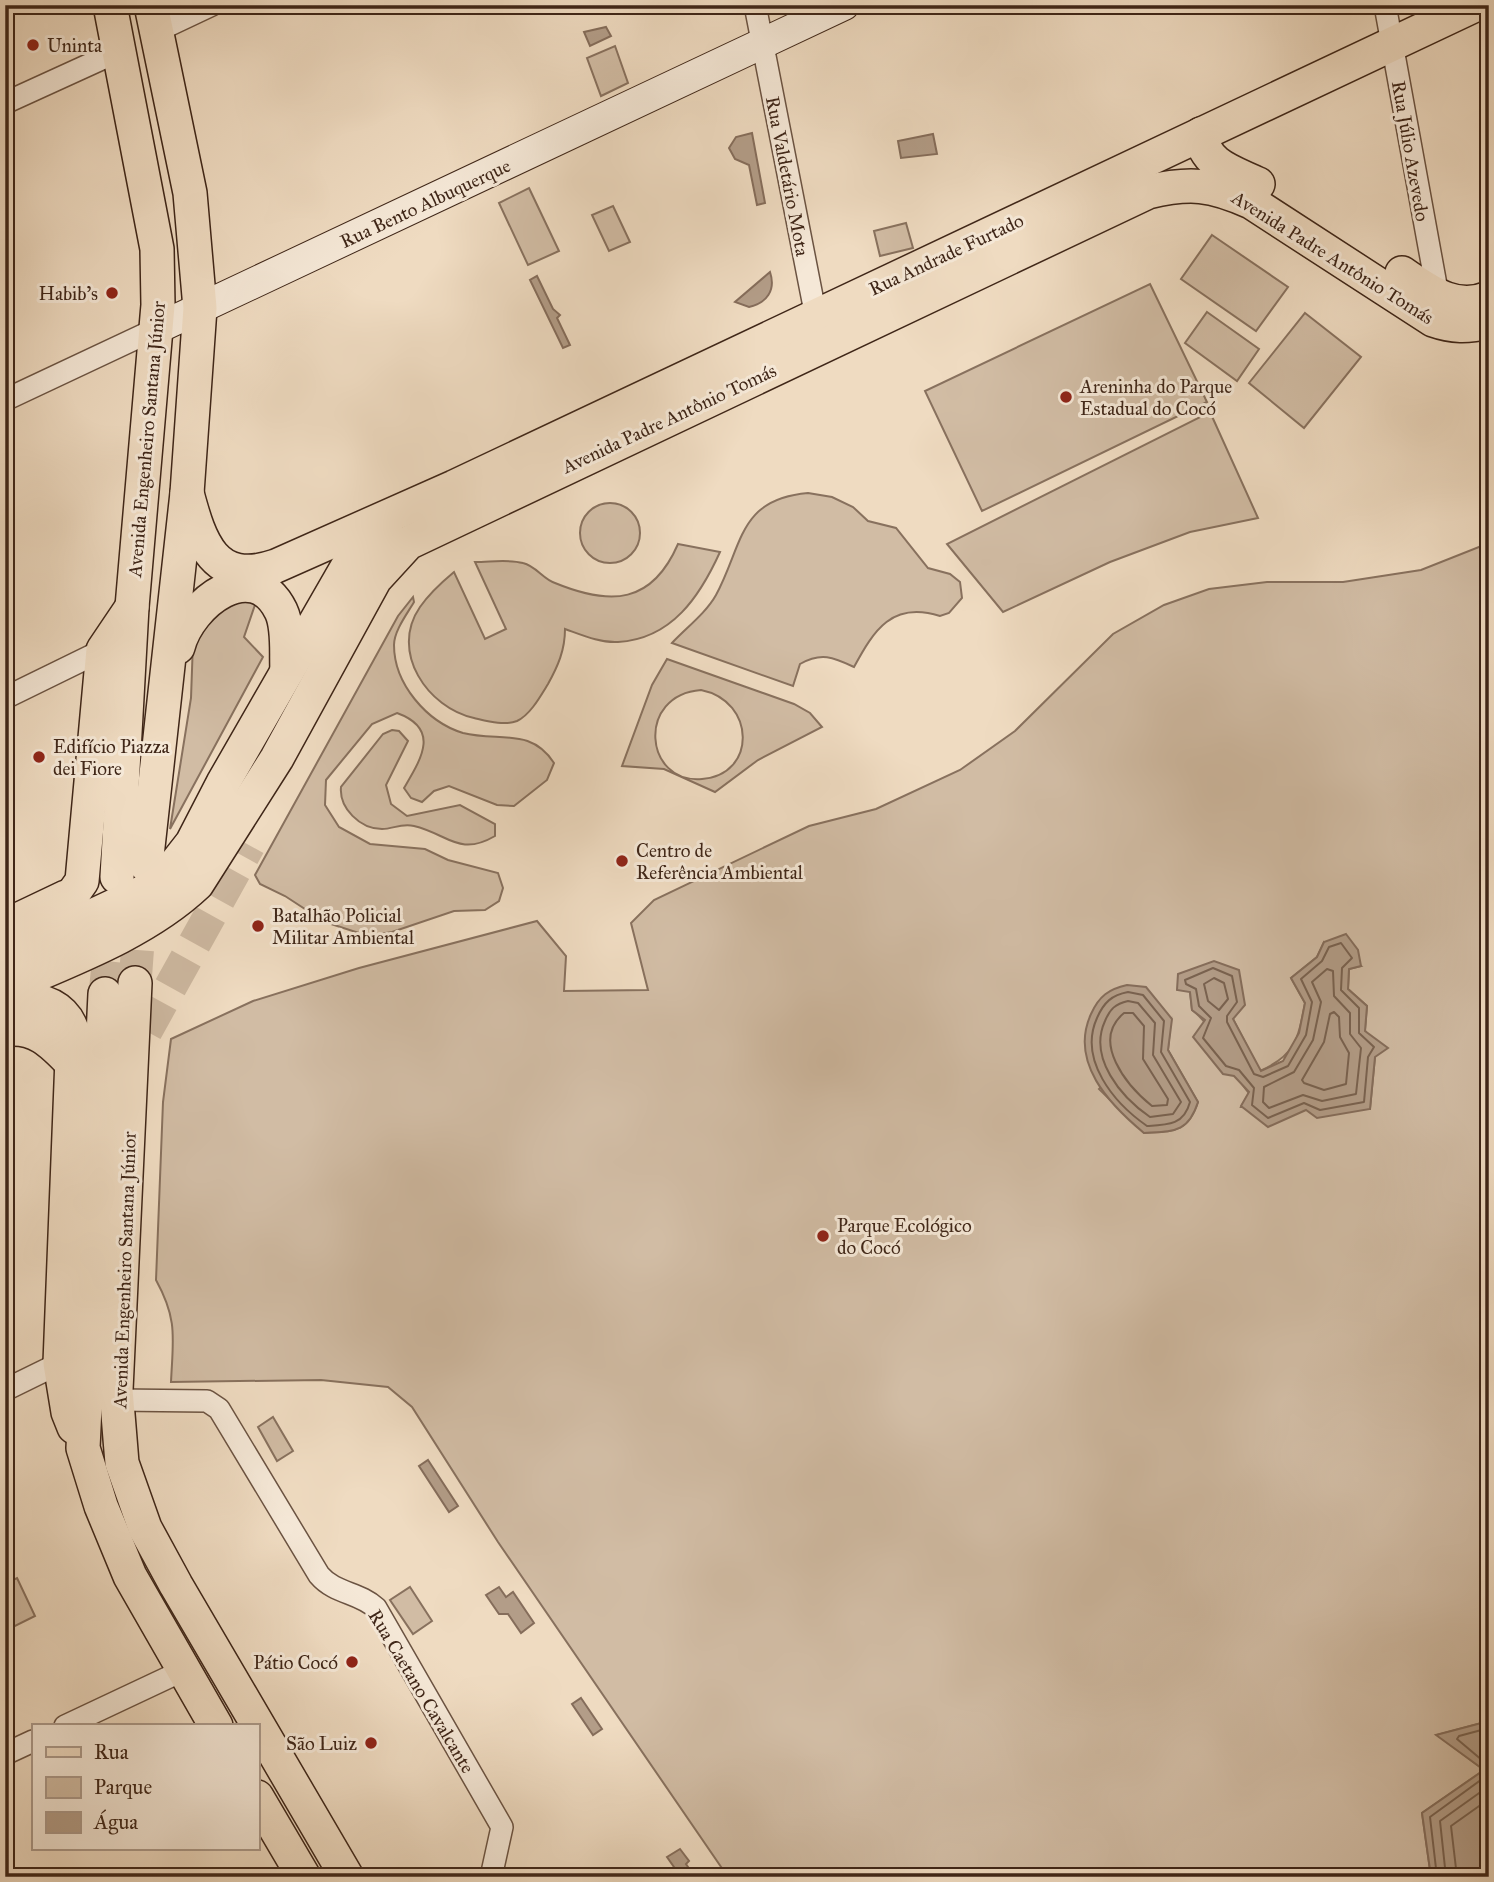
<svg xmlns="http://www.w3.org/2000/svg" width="1494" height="1882" font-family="'IM FELL Great Primer',serif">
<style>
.green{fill:#d1bca4;stroke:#88715e;stroke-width:2;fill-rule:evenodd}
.water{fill:#b39d88;stroke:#856d5b;stroke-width:2}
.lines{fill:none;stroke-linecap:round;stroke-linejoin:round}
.shore{stroke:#796250;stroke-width:2}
.primary-tunnel{stroke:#ccb79f;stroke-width:33;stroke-dasharray:33 17;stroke-linecap:butt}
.street-casing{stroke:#6b5342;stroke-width:24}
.secondary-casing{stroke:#3f2618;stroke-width:32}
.primary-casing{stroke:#3f2618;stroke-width:36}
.highway-casing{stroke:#3f2618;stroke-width:41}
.street{stroke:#f5e8d7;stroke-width:21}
.secondary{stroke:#f5e8d7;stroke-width:30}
.primary{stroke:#efdbc1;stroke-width:33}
.highway{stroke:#efdbc1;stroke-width:38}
.poi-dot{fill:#8f2418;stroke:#f5e8d7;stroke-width:2.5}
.labels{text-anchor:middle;stroke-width:6;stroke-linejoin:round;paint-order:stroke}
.poi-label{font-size:19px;fill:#3f2618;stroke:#f5e8d7;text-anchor:start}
.street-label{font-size:19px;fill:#3f2618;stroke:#f5e8d7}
</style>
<rect width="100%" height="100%" fill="#efdbc1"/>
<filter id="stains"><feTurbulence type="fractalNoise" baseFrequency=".00286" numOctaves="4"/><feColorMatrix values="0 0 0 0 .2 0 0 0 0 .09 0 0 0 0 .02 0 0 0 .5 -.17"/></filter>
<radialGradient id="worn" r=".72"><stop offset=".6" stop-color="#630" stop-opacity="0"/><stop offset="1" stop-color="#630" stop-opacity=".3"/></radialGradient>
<g class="green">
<polygon points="615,46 628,83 601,96 587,58"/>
<polygon points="529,188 559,251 528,265 499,203"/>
<polygon points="613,206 630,242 609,251 592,215"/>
<polygon points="906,223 913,248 880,256 874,231"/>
<polygon points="1212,235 1288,287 1256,331 1181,279"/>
<polygon points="1150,284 1207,402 982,511 925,391"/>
<polygon points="1207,312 1259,349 1237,381 1185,343"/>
<polygon points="1305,313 1361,357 1304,428 1249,383"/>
<polygon points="1210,412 1258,518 1190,532 1110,562 1003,612 947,544"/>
<path d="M808,493L832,497L853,507L868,521L896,528L928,568L950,574L960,582L962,598L949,613L940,616C892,601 874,630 854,667C833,657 821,652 800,664L793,686L672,643C686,628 706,613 716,595C743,545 738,499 808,493Z"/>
<circle cx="610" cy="533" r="30"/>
<path d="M1489,543V1721L1437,1735L1484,1770L1422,1813L1431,1877H728L498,1542L412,1407L388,1387L321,1380L171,1382C173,1338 178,1320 156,1280L163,1102L171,1039L253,1001L359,968L537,921L566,956L564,991L648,990L631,923L654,900L809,826L876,809L960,770L1015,731L1113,634L1164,605L1209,589L1267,582H1343L1421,570ZM1324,942L1361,966L1349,969L1348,989L1367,1006L1365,1030L1375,1057L1370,1109L1241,1107L1249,1093C1227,1068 1219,1030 1192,1010L1190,992L1233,1019L1260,1071C1296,1055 1298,1039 1305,1003L1291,978L1317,957ZM1171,1019L1168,1050L1198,1102C1188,1133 1174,1131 1144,1133L1099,1089Z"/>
<path d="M678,544L720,552C700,596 672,639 618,642C600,643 582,635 565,629C565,650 558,666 548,684C540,697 530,715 517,721C504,726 487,721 474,718C428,708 389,652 420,607C429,594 442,582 454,572L485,639L506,629L475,562C491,562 508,559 523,563C536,566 543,579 555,583C611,606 652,604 678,544Z"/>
<path d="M413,597L414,602C407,614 394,631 394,645C394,684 427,722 463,733C499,742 531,727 554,763L547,780L514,806L497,805L449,786L434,791L422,802L411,798L404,788C421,759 441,729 397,713L372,724L326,780L325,805L339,827L370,844L425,849L448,860L498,873L503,888L499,901L485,910L454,911L392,932L368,936L325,922L285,896L260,884L255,875L398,616Z"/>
<polygon points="257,599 244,637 263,657 170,829 191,698 193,642 216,602"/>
<path d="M667,659L794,704L810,713L822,727L758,760L715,792L664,769L622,766L652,685ZM701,690C756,701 757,775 702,779C644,784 636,695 701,690Z"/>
<path d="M392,730L399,731L408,741L386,785L391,804L407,816L460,805L495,824V836C459,857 448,834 414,826C401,823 393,829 382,829C360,829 339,808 341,787L383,734Z"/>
<polygon points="273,1417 293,1451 277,1461 258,1427"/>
<polygon points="17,1578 35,1616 5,1631 5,1584"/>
<polygon points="410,1587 432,1621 413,1634 390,1600"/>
</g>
<g class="water">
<polygon points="606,27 611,36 590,46 584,32"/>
<polygon points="752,133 765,203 757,205 749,165 735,159 729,148 736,137"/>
<polygon points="933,134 937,154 901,158 898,141"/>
<path d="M770,272C776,290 767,303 749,307L735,302Z"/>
<polygon points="537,276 553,309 560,315 557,318 570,345 563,348 530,280"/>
<polygon points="1346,934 1358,950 1361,966 1349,969 1348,989 1367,1006 1365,1031 1388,1048 1375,1057 1370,1109 1317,1118 1306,1110 1268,1127 1241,1106 1249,1092 1234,1076 1223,1074 1193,1037 1205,1020 1192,1010 1190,992 1177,990 1178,974 1214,961 1239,970 1245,1005 1233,1019 1261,1071 1283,1061 1299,1033 1305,1003 1291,978 1317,957 1324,942"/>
<path d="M1127,985L1146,987L1172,1019L1168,1050L1198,1102C1188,1133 1174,1131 1144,1133C1109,1104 1069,1062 1091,1014C1099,996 1109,989 1127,985Z"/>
<polygon points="428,1460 458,1506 449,1512 419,1466"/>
<polygon points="499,1587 506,1597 513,1592 534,1623 521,1633 508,1614 499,1614 486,1595"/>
<polygon points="581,1698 602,1729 593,1735 572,1704"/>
<polygon points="1489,1721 1489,1877 1431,1877 1422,1813 1484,1770 1436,1735"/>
<polygon points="680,1849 689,1861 686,1864 695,1877 681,1877 667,1857"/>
</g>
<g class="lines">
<g class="shore">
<polygon points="1341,943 1352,958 1342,968 1341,990 1359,1008 1359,1033 1374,1047 1368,1057 1364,1102 1320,1110 1304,1103 1268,1118 1252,1105 1254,1088 1239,1070 1226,1066 1203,1038 1211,1018 1199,1006 1196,989 1186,984 1185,980 1213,968 1232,976 1237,1002 1227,1016 1227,1022 1254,1074 1263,1077 1288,1066 1306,1035 1312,1002 1301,979 1322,961 1329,947"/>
<polygon points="1327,969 1333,971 1334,996 1350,1013 1350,1034 1361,1048 1356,1094 1322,1101 1303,1095 1269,1108 1263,1102 1264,1087 1294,1072 1313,1040 1321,1002 1312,982"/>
<polygon points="1214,978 1224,983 1228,999 1219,1010 1208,1001 1204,984"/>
<path d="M1128,992L1143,995L1164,1021L1161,1052L1190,1102C1184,1125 1168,1125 1147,1126C1114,1103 1078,1060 1097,1018C1104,1002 1112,995 1128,992Z"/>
<path d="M1128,1001L1138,1003L1155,1023L1153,1055L1181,1102L1173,1114L1150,1117C1121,1097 1088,1058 1105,1021C1110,1009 1115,1004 1128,1001Z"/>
<polygon points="1334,1012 1339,1017 1340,1037 1349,1053 1346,1084 1324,1090 1304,1083 1302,1080 1324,1042 1330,1014"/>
<path d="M1124,1013H1133L1144,1026L1143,1059L1168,1099L1167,1105L1152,1106C1127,1086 1090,1041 1124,1013Z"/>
<polyline points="1489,1728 1459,1736 1457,1739 1489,1766"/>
<polyline points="1437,1877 1430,1817 1489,1774"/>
<polyline points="1446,1877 1440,1821 1489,1786"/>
<polyline points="1457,1877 1451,1826 1489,1799"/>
</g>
<g class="primary-tunnel">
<polyline points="135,983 141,902"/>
<polyline points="105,994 113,918"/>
<polyline points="146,1031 249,845"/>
</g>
<defs>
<g id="street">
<polyline points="755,5 818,327"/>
<polyline points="1385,5 1438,296"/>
<polyline points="157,31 212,5"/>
<polyline points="5,103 119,51"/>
<polyline points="5,400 158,328"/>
<polyline points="5,698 103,650"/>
<polyline points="5,1390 60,1363"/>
<path d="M116,1400L207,1401L219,1409L319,1575C335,1594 359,1592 376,1608L502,1827L491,1877"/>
<polyline points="65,1726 184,1670"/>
<polyline points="5,1754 33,1741"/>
</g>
<polyline id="secondary" points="158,328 844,5"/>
<g id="primary">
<polyline points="110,5 157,249 158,305 132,607 117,877"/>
<path d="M1201,134C1204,165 1233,172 1258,184"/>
<path d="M1402,273C1429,291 1455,312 1489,298"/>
<path d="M187,493C200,542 214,587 276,566L454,487L1475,5"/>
<path d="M178,647C189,603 253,554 281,611C289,628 286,653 287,671"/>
<polyline points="146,865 187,493 200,308 190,193 151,5"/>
<polyline points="5,926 66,897"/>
<polyline points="36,939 54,921 82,881 103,650 132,607"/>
<polyline points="5,957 152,888 174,866 192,843 223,783 349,564 387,521"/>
<polyline points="135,983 116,1390 122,1463 145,1528 176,1585 347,1877"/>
<path d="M5,988C70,960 145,933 197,884L277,758L375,579L408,543L1148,192C1190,182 1211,184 1251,202L1433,320C1453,327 1467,327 1489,322"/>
<polyline points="105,994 83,1448 101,1506 130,1576 216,1726"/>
<path d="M5,998C33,997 64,1001 73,1033L60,1363L68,1412L74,1427"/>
<polyline points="257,1797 304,1877"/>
</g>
<path id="highway" d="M5,1027C36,1023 53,1040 73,1061"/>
</defs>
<use href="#street" class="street-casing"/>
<use href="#secondary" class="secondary-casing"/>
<use href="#primary" class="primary-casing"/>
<use href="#highway" class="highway-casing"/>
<use href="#street" class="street"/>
<use href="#secondary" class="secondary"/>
<use href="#primary" class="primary"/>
<use href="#highway" class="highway"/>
</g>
<g class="poi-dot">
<circle cx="33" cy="45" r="7"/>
<circle cx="112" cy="293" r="7"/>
<circle cx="1066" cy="397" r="7"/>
<circle cx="39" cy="757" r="7"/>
<circle cx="622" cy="861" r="7"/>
<circle cx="258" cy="926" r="7"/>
<circle cx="823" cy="1236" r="7"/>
<circle cx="352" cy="1662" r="7"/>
<circle cx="371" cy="1743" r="7"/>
</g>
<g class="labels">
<g class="poi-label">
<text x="47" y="52">Uninta</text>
<text x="98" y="300" text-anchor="end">Habib's</text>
<text x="1080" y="393">Areninha do Parque<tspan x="1080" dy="22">Estadual do Cocó</tspan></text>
<text x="53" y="753">Edifício Piazza<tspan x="53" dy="22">dei Fiore</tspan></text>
<text x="636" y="857">Centro de<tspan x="636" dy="22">Referência Ambiental</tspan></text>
<text x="272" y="922">Batalhão Policial<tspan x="272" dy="22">Militar Ambiental</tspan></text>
<text x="837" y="1232">Parque Ecológico<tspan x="837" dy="22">do Cocó</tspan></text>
<text x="338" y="1669" text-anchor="end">Pátio Cocó</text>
<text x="357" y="1750" text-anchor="end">São Luiz</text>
</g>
<g class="street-label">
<text transform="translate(1411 151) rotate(80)" y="7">Rua Júlio Azevedo</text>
<text transform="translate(788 176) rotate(79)" y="7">Rua Valdetário Mota</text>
<text transform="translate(425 203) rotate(-25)" y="7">Rua Bento Albuquerque</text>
<text transform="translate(946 254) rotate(-25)" y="7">Rua Andrade Furtado</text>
<text transform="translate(1333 257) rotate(32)" y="7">Avenida Padre Antônio Tomás</text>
<text transform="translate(669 418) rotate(-25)" y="7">Avenida Padre Antônio Tomás</text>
<text transform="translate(146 439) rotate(-85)" y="7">Avenida Engenheiro Santana Júnior</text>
<text transform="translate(124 1270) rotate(-88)" y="7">Avenida Engenheiro Santana Júnior</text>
<text transform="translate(422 1691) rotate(59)" y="7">Rua Caetano Cavalcante</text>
</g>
</g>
<rect width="1494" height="1882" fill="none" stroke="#efdbc1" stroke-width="28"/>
<rect x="7" y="7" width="1480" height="1868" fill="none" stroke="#3f2618" stroke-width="3.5"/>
<rect x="14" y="14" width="1466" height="1854" fill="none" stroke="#3f2618" stroke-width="2"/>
<rect x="32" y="1724" width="228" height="126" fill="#f5e8d7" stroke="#ac9a8b" stroke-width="2"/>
<rect x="46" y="1747" width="35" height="10" fill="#efdbc1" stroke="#ac9a8b" stroke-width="2"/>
<text x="94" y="1759" font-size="21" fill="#3f2618">Rua</text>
<rect x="46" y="1777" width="35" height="21" fill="#d1bca4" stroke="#ac9a8b" stroke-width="2"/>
<text x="94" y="1794" font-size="21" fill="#3f2618">Parque</text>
<rect x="46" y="1812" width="35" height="21" fill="#b39d88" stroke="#ac9a8b" stroke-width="2"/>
<text x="94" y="1829" font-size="21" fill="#3f2618">Água</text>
<rect width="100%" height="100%" filter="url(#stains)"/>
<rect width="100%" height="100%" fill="url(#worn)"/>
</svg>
